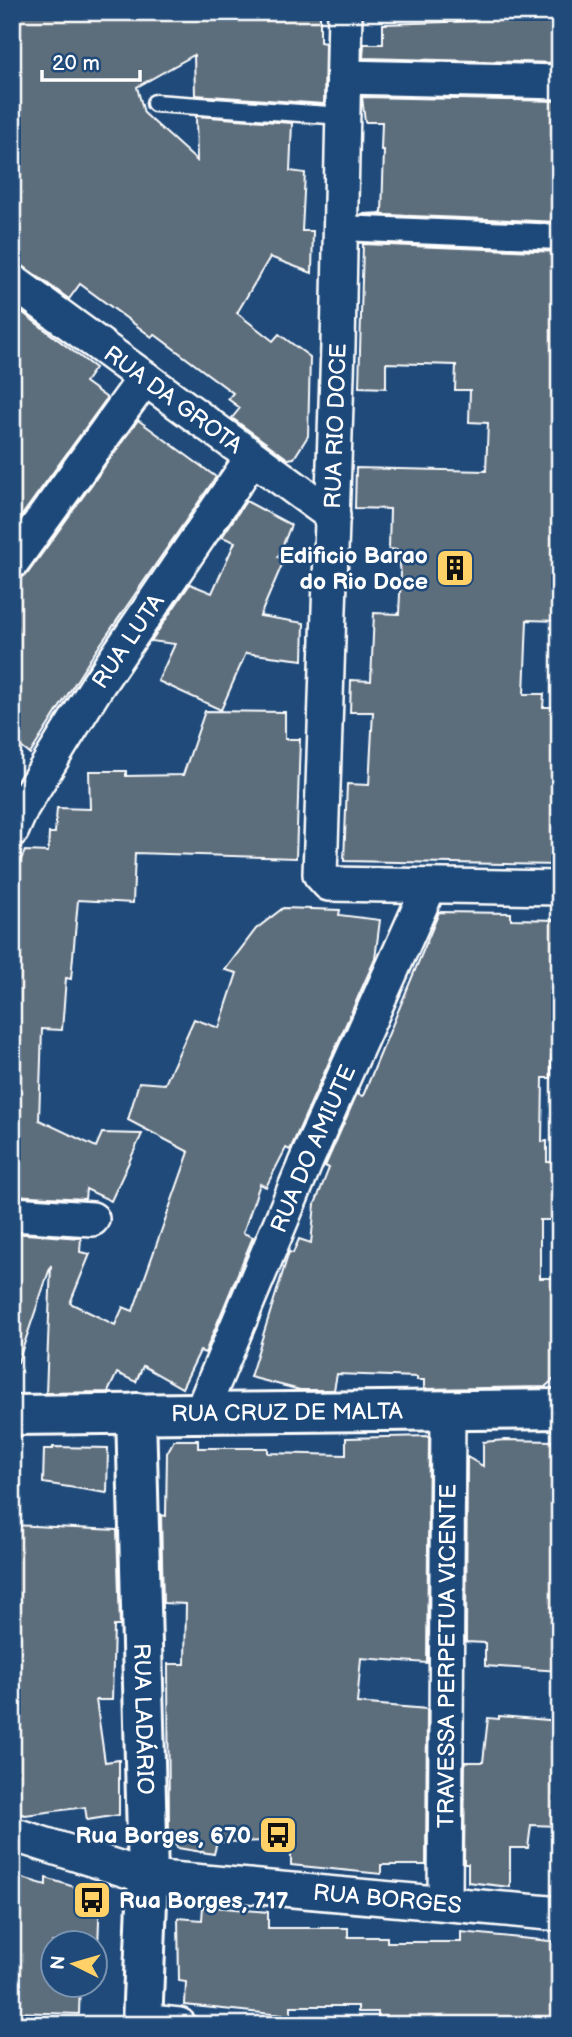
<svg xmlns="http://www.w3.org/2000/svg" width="572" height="2037" font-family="'Balsamiq Sans',sans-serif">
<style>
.building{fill:#5c6d7c;stroke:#fff;stroke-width:2}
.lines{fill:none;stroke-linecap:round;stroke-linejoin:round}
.service-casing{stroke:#fff;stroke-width:21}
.pedestrian-casing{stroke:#fff;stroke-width:30}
.minor-casing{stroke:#fff;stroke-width:38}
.tertiary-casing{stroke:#fff;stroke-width:44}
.service{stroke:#1f4a7a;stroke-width:16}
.pedestrian{stroke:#1f4a7a;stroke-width:24}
.minor{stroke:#1f4a7a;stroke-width:33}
.tertiary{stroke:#1f4a7a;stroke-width:38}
.labels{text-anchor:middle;stroke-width:5;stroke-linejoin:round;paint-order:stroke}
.street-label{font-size:23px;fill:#fff;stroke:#1f4a7a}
.poi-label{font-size:23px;font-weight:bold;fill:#fff;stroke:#1f4a7a;text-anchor:end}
</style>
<rect width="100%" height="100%" fill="#1f4a7a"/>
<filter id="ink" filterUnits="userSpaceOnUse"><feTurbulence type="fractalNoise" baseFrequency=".0143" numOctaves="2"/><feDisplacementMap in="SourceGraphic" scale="14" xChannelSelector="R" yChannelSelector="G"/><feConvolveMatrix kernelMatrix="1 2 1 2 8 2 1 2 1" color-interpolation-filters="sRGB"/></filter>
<g filter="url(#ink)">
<g class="building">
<polygon points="12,12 320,12 320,42 325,43 324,104 195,95 194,55 137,87 144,113 197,161 196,116 292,123 290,171 305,173 302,231 313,231 312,273 270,257 237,313 273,341 279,334 310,357 308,436 294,458 288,459 232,418 240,408 228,399 233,393 154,334 152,337 80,284 69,299 12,258"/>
<polygon points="477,12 560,12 560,63 363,58 364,44 383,44 383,24 476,21"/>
<polygon points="362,97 560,101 560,222 363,214 382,213 384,150 381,150 382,122 365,122"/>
<polygon points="363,244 560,252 560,621 527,620 524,694 544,694 543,707 560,707 560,865 344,861 347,784 369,785 373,712 350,712 351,680 371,681 374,613 399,614 401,574 398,550 389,549 390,509 355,508 356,468 486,471 488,423 469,422 470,390 455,390 456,365 386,363 386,388 359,387"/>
<polygon points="14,306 95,368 85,382 107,398 12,529"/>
<polygon points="138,420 216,477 89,661 30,754 12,740 12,581 28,573"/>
<polygon points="246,501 291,525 278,557 284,560 260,616 304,623 303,660 246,653 221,710 158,681 175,644 151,641 190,584 212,593 235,542 222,537"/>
<polygon points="205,711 285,712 285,739 300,739 296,858 135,853 133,903 78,900 71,979 66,978 62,1030 42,1029 39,1120 96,1147 102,1133 142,1134 111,1201 86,1189 85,1199 12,1195 12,990 20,898 12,898 12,878 25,851 48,852 49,833 55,833 57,808 90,809 89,771 126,771 126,776 183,775"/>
<polygon points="283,908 340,910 339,915 380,920 375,959 290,1150 286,1148 266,1187 260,1184 243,1233 253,1237 205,1353 200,1351 182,1388 143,1366 136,1382 117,1373 108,1392 46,1393 51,1265 18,1362 12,1361 12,1233 81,1238 80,1252 90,1254 70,1303 115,1325 123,1307 133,1311 189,1152 128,1120 139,1082 165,1084 194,1019 219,1028 237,973 225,970 256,929"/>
<polygon points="439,912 511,913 511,919 560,920 560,1050 551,1056 551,1078 543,1078 542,1142 547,1141 547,1162 558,1162 556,1220 540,1220 540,1278 555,1278 555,1378 545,1387 424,1389 424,1380 417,1380 417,1377 337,1374 334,1390 300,1390 250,1377 289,1252 293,1253 299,1239 311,1243 315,1204 329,1168 325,1166 359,1089 359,1095 363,1096"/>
<polygon points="429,1436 427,1663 361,1658 357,1703 427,1709 426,1865 381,1865 381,1874 291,1865 291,1846 271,1846 271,1841 217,1842 214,1854 178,1848 169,1838 168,1664 185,1664 186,1604 163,1603 161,1515 166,1516 167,1453 174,1440 198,1440 198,1448 268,1448 268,1453 346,1455 346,1438"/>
<polygon points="505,1440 553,1441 553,1453 560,1453 560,1671 485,1666 485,1643 466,1642 467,1457 483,1466 483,1442"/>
<polygon points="53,1447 108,1448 107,1493 43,1483 44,1449 53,1449"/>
<polygon points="12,1525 117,1530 120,1626 114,1626 112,1700 96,1700 105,1762 119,1760 119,1815 87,1820 85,1807 25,1815 12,1811"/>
<polygon points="499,1716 560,1721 560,1826 531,1825 528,1848 510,1848 510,1887 468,1882 468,1864 464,1864 465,1762 483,1762 488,1718 499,1719"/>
<polygon points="12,1875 46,1885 46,1878 100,1895 97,1974 94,1974 94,1942 52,1942 52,1984 80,1984 79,2014 12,2012"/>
<polygon points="203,1906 268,1912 268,1928 348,1928 348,1937 387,1937 387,1942 461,1942 461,1932 560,1942 560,2016 553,2016 553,2025 387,2025 388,2020 378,2020 378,2012 358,2012 358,2006 291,2006 291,2016 185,2005 186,1982 179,1981 178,1918 202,1920"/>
</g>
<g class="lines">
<defs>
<polyline id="service" points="155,103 343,116"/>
<polyline id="pedestrian" points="340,228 560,237"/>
<g id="minor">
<polyline points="345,12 338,346 320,874 329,884 560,888"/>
<polyline points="344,77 560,82"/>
<path id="s1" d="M12,281L333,516"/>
<polyline points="12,562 145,378"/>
<path id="s2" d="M12,830L22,807L97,686L252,458"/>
<polyline points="12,1214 92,1219"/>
<path id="s3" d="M201,1413L307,1159L429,887"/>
<path id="s4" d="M12,1834L148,1877L560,1914"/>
<path id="s5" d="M445,1903L448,1410"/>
<polyline points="142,2021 179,2025"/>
</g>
<g id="tertiary">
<path id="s6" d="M136,1413L148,1877L142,2025"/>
<path id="s7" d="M12,1415L560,1409"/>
</g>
</defs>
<use href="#service" class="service-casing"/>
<use href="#pedestrian" class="pedestrian-casing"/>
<use href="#minor" class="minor-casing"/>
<use href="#tertiary" class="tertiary-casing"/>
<use href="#service" class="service"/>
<use href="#pedestrian" class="pedestrian"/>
<use href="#minor" class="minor"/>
<use href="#tertiary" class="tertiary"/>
</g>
</g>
<defs>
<symbol id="building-square" viewBox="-11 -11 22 22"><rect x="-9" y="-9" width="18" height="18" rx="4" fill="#ffd166" stroke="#1f4a7a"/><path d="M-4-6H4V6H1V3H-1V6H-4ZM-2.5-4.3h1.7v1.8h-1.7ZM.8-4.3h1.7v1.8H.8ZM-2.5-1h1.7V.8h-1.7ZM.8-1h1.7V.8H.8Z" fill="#111"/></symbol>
<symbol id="bus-square" viewBox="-11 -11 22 22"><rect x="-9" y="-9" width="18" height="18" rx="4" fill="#ffd166" stroke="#1f4a7a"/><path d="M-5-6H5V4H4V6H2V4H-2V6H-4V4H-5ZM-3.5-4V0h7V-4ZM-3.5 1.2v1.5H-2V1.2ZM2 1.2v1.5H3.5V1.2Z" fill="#111"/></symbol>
</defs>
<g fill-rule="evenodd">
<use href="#building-square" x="433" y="546" width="44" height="44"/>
<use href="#bus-square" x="256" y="1813" width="44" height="44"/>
<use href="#bus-square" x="70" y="1878" width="44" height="44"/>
</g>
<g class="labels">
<g class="street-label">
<text dy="8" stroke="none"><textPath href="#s1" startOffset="200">RUA DA GROTA</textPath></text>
<text transform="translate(335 426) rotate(-88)" y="8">RUA RIO DOCE</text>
<text dy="8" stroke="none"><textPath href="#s2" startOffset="222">RUA LUTA</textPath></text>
<text dy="8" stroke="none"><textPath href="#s3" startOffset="287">RUA DO AMIUTE</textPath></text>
<text dy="8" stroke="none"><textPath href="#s7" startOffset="275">RUA CRUZ DE MALTA</textPath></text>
<text dy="8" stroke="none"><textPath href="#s5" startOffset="247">TRAVESSA PERPETUA VICENTE</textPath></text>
<text dy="8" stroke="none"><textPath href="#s6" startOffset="306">RUA LADÁRIO</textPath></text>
<text dy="8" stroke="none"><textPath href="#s4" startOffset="383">RUA BORGES</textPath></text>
</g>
<g class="poi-label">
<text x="428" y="563">Edificio Barao<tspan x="428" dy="26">do Rio Doce</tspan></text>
<text x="251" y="1843">Rua Borges, 670</text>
<text x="119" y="1908" text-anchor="start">Rua Borges, 717</text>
</g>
</g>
<rect width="572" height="2037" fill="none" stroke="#1f4a7a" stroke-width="42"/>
<rect x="21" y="21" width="530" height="1995" fill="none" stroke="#fff" stroke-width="2.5" filter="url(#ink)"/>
<g transform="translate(74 1964) rotate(275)"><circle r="33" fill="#1f4a7a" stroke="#7992af" stroke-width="2"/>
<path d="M0-5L12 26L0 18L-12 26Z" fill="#ffd166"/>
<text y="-10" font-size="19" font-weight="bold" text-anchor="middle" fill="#ffffff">N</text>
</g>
<path d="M42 70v10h98v-10" fill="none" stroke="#ffffff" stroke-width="3.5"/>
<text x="52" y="70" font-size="21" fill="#ffffff" stroke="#1f4a7a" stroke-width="5" paint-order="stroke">20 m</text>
</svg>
